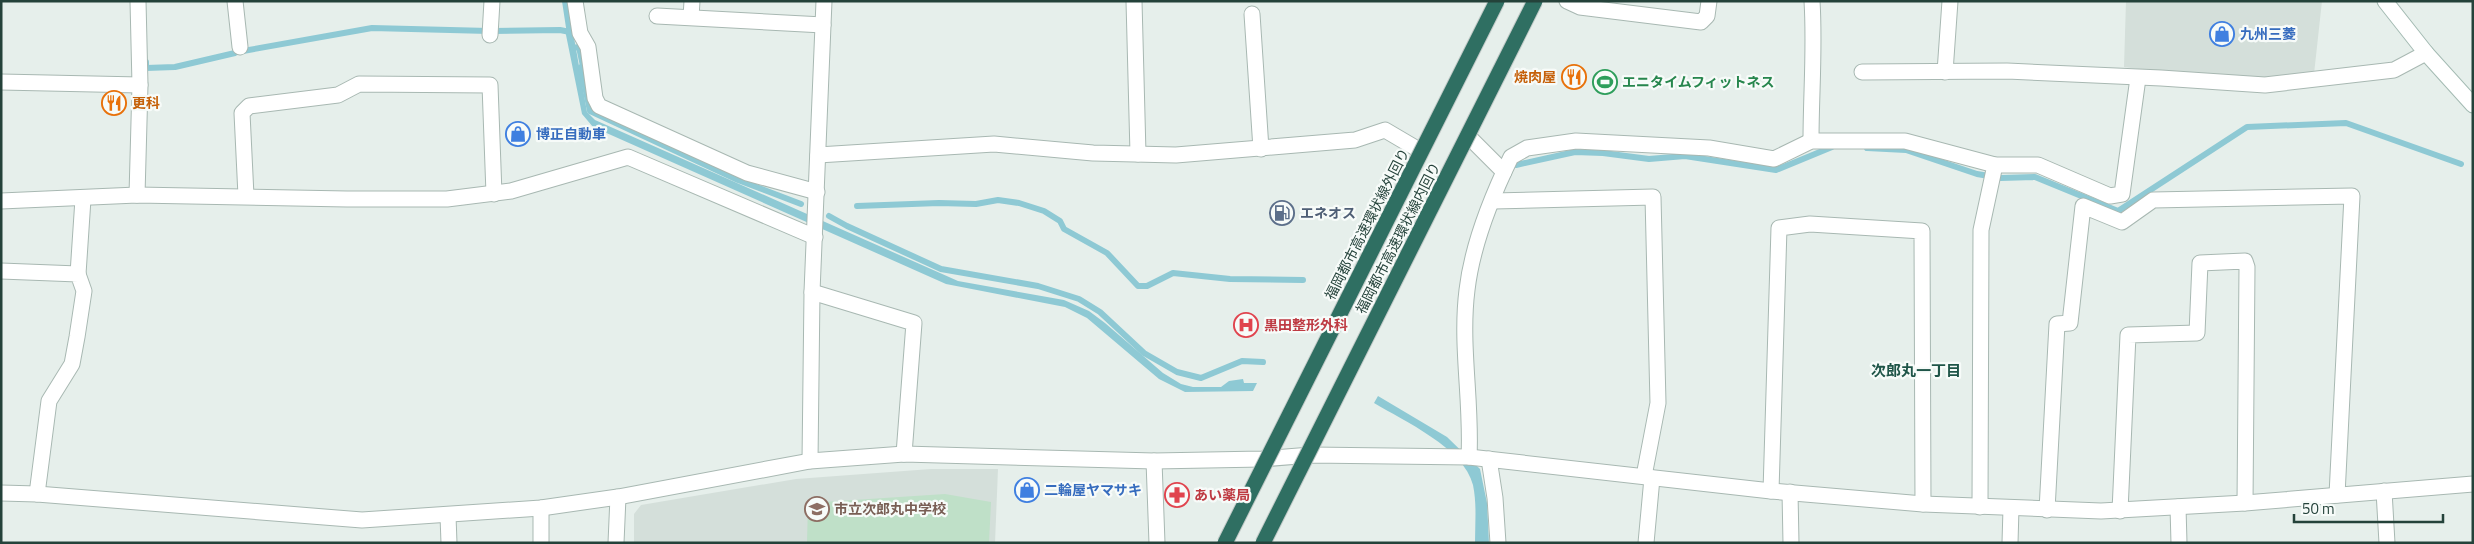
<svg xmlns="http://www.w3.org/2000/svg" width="2474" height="544" font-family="'Titillium Web','Noto Sans JP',sans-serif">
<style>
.built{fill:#d4dfda}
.green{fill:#bfe0c8}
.water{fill:#8ec9d4}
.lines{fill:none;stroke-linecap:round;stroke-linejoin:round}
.stream{stroke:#8ec9d4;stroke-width:6}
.minor-casing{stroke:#a8b8b2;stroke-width:17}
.tertiary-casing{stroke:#a8b8b2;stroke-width:17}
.secondary-casing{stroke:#a4bbb3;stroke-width:17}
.minor{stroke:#fff;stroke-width:15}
.tertiary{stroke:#fff;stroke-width:15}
.secondary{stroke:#fff;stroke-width:15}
.motorway-bridge-casing{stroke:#c2cac8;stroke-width:17;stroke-linecap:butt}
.motorway-bridge{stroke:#2f6f62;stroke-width:15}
.labels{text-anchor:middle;stroke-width:4.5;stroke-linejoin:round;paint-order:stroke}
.shop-label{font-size:14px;font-weight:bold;fill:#366cbe;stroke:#f7fbf9;text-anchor:start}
.food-label{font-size:14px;font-weight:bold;fill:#c56008;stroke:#f7fbf9;text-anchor:end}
.leisure-label{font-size:14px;font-weight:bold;fill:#27864d;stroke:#f7fbf9;text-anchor:start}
.service-label{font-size:14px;font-weight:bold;fill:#4e5e75;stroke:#f7fbf9;text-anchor:start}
.street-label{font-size:14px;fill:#24423a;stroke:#f7fbf9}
.health-label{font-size:14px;font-weight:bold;fill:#be3a42;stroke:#f7fbf9;text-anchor:start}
.education-label{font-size:14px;font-weight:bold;fill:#785e54;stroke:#f7fbf9;text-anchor:start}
.neighbourhood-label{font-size:15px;font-weight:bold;fill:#1f5548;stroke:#f7fbf9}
</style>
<rect width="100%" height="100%" fill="#e6efeb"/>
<g class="built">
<polygon points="2126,1 2322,1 2314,74 2244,84 2124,67"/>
<polygon points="931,469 998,469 995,543 634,543 634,514 641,505 796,479"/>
</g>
<polygon class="green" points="945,494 991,502 989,543 807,543 808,503"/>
<g class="water">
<polygon points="572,26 587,112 595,120 958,281 1064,300 1089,311 1105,323 1163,373 1181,384 1193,387 1221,387 1229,381 1243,379 1244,383 1257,383 1253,391 1185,392 1159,379 1087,318 1065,307 946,284 593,127 582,114 565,30"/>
<path d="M1378,396L1447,437L1480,469L1487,503L1489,543H1475C1475,524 1477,504 1473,485C1464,448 1404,421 1374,403Z"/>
</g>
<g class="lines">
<g class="stream">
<polyline points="565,1 570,34"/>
<polyline points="493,31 560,30 570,32"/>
<polyline points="573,48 579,47 584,71"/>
<polyline points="243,51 372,28 489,31"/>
<polyline points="146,62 146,68 175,67 235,53"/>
<polyline points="581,67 590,111 738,180 801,204"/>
<polyline points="1867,148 1906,150 1977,174 2001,178 2035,177 2118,211 2247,127 2346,123 2461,164"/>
<polyline points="1516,165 1575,152 1603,153 1649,159 1685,156 1776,170 1832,147"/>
<polyline points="857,206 939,203 976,204 998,200 1019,203 1044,211 1060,221 1064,229 1107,253 1138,286 1147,286 1173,273 1230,279 1303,280"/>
<polyline points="829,216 847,226 941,269 1038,286 1079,299 1100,312 1144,353 1177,372 1201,378 1242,361 1263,362"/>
</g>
<defs>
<g id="minor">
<polyline points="235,1 240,47"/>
<polyline points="575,1 580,33 588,47 595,98 599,106 747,173 817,192"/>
<polyline points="1134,1 1138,154"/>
<polyline points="1567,1 1580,7 1701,22 1707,16 1709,1"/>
<polyline points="1252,14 1261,149"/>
<polyline points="657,16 823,25"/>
<polyline points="691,17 692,1"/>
<polyline points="490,35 492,1"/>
<polyline points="1862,72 2007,71 2161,78 2265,85 2394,70 2426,53"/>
<polyline points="1945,72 1950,1"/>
<polyline points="1,82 140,85"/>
<polyline points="1470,138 1504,172"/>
<path d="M1811,141C1811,94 1815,48 1812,1"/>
<polyline points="818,155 994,144 1093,153 1176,155 1355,140 1385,130 1419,150"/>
<polyline points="137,195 140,85 138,1"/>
<polyline points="246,196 242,113 249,106 338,95 359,84 490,85 494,194"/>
<polyline points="1,201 137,195 347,199 447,199 511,191 628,157 815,237"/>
<polyline points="1493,201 1653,197 1658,403 1644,476"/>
<polyline points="1,271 78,274 84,291 77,337 72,364 49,401 37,494"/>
<polyline points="78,274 83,199"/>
<polyline points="812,292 914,323 904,454"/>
<path d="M1469,457C1472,402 1460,345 1467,290C1472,247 1492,196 1511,157L1527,148L1576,141L1709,148L1774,159L1811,141H1905L1995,165H2038L2110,196L2122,194L2138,78"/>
<polyline points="1489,459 1495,498 1498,543"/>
<polyline points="810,461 812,292 824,1"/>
<polyline points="1154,461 1157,543"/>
<polyline points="1771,491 1779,228 1810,224 1922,231 1923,504"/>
<polyline points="2384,491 2387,543"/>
<polyline points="1790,492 1791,543"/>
<polyline points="1,493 37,494 362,520 541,508 618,497 810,461 904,454 1154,461 1262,459 1311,455 1469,457 1771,491 1923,504 2101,511 2245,503 2473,484"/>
<polyline points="1980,507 1981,230 1995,165"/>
<polyline points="2178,507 2179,543"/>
<polyline points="541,508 541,543"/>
<polyline points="2047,510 2057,324 2070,323 2083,206 2122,222 2153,200 2352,196 2337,495"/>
<polyline points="2120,511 2128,335 2197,333 2200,263 2245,261 2247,267 2245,503"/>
<polyline points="448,516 449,543"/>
<polyline points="1646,543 1652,478"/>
<polyline points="2010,543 2011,508"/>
</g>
<polyline id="tertiary" points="616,543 618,497"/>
<polyline id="secondary" points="2385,1 2426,53 2473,105"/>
</defs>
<use href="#minor" class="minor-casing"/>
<use href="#tertiary" class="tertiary-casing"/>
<use href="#secondary" class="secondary-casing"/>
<use href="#minor" class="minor"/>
<use href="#tertiary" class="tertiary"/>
<use href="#secondary" class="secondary"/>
<defs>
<g id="motorway-bridge">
<polyline points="1225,543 1497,1"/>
<polyline points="1263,543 1535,1"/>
</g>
</defs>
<use href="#motorway-bridge" class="motorway-bridge-casing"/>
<use href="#motorway-bridge" class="motorway-bridge"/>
</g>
<defs>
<symbol id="shop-ring" viewBox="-11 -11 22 22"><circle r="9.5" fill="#f7fbf9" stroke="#3f7fe0" stroke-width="1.5"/><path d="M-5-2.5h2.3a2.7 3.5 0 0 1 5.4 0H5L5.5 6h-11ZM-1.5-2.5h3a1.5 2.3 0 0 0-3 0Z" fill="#3f7fe0"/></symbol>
<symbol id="restaurant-ring" viewBox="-11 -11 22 22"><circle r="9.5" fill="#f7fbf9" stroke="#e8710a" stroke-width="1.5"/><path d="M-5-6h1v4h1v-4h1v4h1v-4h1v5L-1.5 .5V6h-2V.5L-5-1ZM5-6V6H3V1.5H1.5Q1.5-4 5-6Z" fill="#e8710a"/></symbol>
<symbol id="stadium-ring" viewBox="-11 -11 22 22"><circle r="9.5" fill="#f7fbf9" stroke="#2e9e5b" stroke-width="1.5"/><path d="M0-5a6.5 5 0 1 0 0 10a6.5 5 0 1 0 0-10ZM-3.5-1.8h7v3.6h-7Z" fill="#2e9e5b"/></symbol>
<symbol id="fuel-ring" viewBox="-11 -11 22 22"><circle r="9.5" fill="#f7fbf9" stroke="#5c6f8a" stroke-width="1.5"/><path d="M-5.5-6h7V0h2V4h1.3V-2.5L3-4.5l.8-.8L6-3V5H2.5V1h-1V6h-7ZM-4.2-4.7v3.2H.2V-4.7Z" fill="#5c6f8a"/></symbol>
<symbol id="hospital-ring" viewBox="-11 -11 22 22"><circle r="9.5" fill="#f7fbf9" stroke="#e0444e" stroke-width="1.5"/><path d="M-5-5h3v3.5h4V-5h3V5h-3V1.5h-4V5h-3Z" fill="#e0444e"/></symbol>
<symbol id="pharmacy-ring" viewBox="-11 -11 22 22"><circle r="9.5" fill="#f7fbf9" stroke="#e0444e" stroke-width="1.5"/><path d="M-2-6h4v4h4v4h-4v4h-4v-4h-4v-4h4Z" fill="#e0444e"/></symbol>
<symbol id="school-ring" viewBox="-11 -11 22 22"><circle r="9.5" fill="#f7fbf9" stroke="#8d6e63" stroke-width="1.5"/><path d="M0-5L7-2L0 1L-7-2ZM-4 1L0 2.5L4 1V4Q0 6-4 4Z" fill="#8d6e63"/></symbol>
</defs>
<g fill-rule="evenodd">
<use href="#shop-ring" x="2208" y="20" width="28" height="28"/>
<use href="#restaurant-ring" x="1560" y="63" width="28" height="28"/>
<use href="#stadium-ring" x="1591" y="68" width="28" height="28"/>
<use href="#restaurant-ring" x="100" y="89" width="28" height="28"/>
<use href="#shop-ring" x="504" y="120" width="28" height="28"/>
<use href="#fuel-ring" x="1268" y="199" width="28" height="28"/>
<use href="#hospital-ring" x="1232" y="311" width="28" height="28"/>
<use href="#shop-ring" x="1013" y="476" width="28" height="28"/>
<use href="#pharmacy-ring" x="1163" y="481" width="28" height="28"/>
<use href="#school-ring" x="803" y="495" width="28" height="28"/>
</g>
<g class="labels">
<g class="shop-label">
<text x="2240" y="39">九州三菱</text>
<text x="536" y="139">博正自動車</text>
<text x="1044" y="495">二輪屋ヤマサキ</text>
</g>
<g class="food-label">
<text x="1556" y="82">焼肉屋</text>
<text x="132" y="108" text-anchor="start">更科</text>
</g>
<g class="leisure-label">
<text x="1622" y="87">エニタイムフィットネス</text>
</g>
<g class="service-label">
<text x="1300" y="218">エネオス</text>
</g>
<g class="street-label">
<text transform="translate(1367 224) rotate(-63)" y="5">福岡都市高速環状線外回り</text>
<text transform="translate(1398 238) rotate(-63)" y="5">福岡都市高速環状線内回り</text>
</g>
<g class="health-label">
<text x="1264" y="330">黒田整形外科</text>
<text x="1194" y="500">あい薬局</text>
</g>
<g class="education-label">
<text x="834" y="514">市立次郎丸中学校</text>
</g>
<g class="neighbourhood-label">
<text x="1916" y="376">次郎丸一丁目</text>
</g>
</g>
<rect width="2474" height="544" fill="none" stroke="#24423a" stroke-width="5"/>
<path d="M2294 514v8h149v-8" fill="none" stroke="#24423a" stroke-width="2.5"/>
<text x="2302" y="514" font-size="15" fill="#24423a" stroke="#f7fbf9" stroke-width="4" paint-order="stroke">50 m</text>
</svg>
